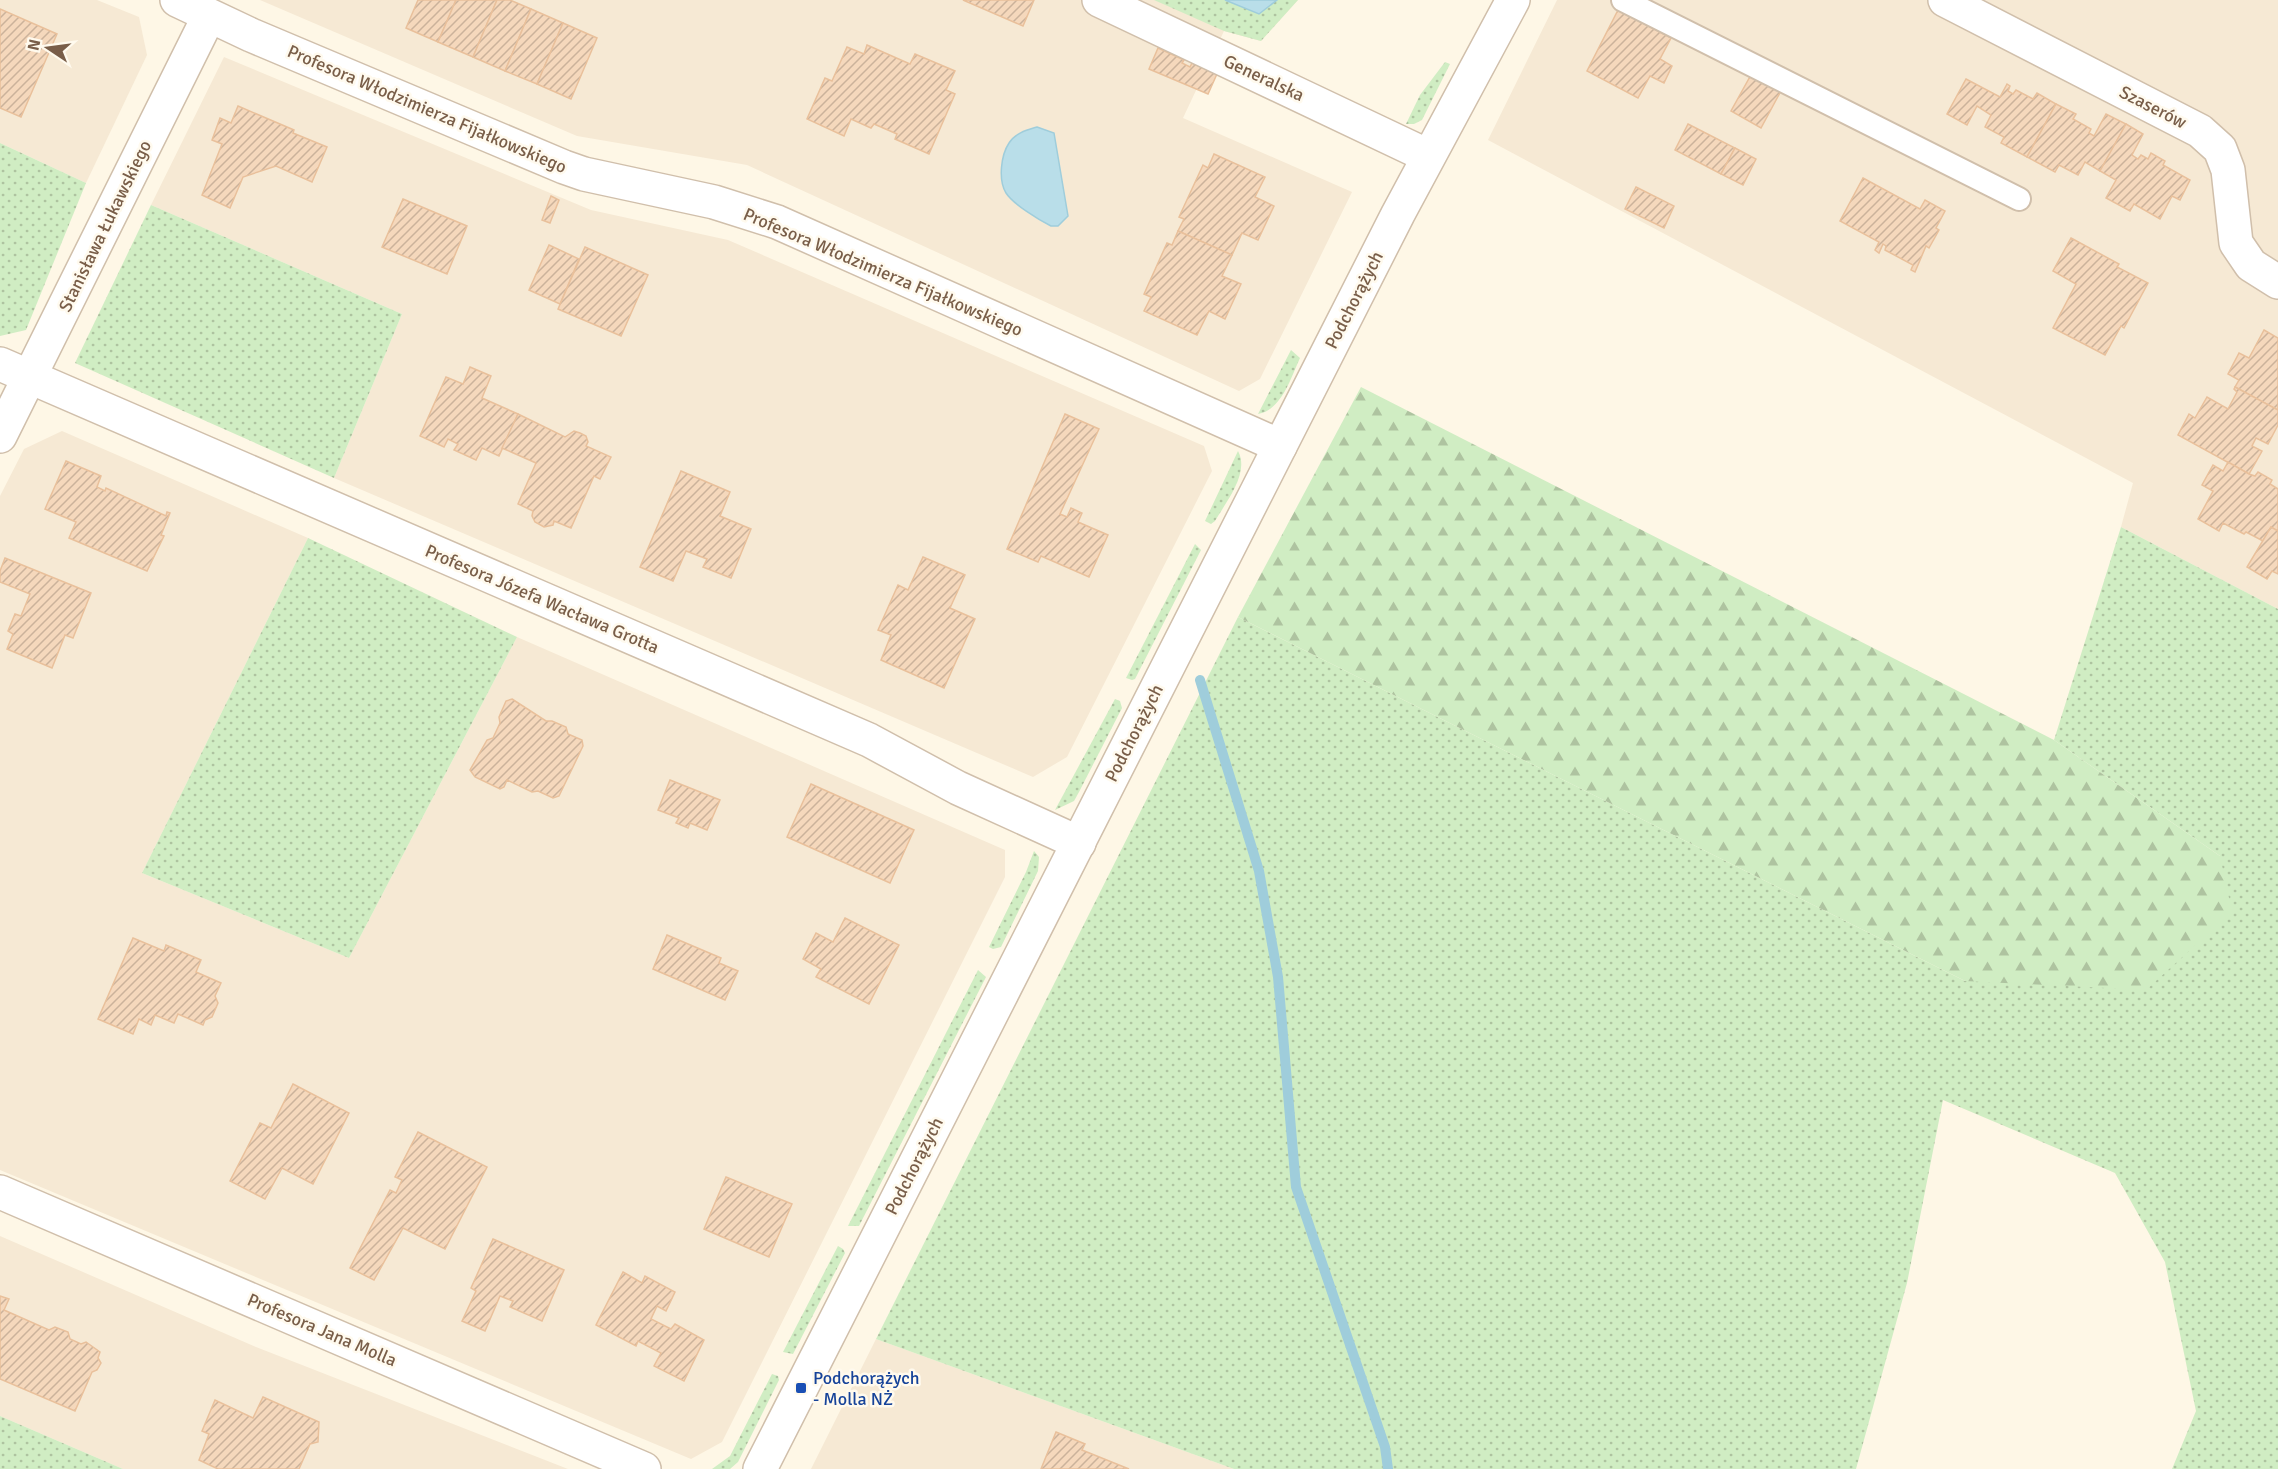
<svg xmlns="http://www.w3.org/2000/svg" width="2278" height="1469" font-family="Signika,sans-serif">
<style>
.residential{fill:#f6e9d4}
.grass{fill:url(#grass-dots)}
.forest{fill:url(#forest-firs)}
.water{fill:#b9dee9;stroke:#9fcddb;stroke-width:1.5}
.lines{fill:none;stroke-linecap:round;stroke-linejoin:round}
.stream{stroke:#9fcddb;stroke-width:10}
.building{fill:url(#building-hatch);stroke:#e9c09b;stroke-width:1.5}
.service-casing{stroke:#d0bfab;stroke-width:26}
.minor-casing{stroke:#d0bfab;stroke-width:36}
.tertiary-casing{stroke:#d0bfab;stroke-width:36}
.service{stroke:#fff;stroke-width:22}
.minor{stroke:#fff;stroke-width:33}
.tertiary{stroke:#fff;stroke-width:33}
.transit-dot{fill:#1a4fb4;stroke:#fffaee;stroke-width:2}
.labels{text-anchor:middle;stroke-width:5;stroke-linejoin:round;paint-order:stroke}
.street-label{font-size:18px;fill:#795e49;stroke:#fffaee}
.transit-label{font-size:18px;fill:#164399;stroke:#fffaee;text-anchor:start}
</style>
<defs>
<pattern id="grass-dots" width="8" height="8" patternUnits="userSpaceOnUse" patternTransform="scale(1.5)"><rect width="8" height="8" fill="#d0edc3"/><path d="M2 2h.1M6 6h.1" fill="none" stroke="#aec3a0" stroke-width="1.8" stroke-linecap="round"/></pattern>
<pattern id="forest-firs" width="22" height="20" patternUnits="userSpaceOnUse" patternTransform="scale(1.5)"><rect width="22" height="20" fill="#d0edc3"/><path d="M5 1l3.5 6h-7zM16 11l3.5 6h-7z" fill="#aec3a0"/></pattern>
<pattern id="building-hatch" width="6" height="6" patternUnits="userSpaceOnUse" patternTransform="scale(1.5)"><rect width="6" height="6" fill="#f5d8bc"/><path d="M-1 1l2-2M0 6l6-6M5 7l2-2" fill="none" stroke="#cbb29b"/></pattern>
</defs>
<rect width="100%" height="100%" fill="#fef7e6"/>
<g class="residential">
<polygon points="0,0 97,0 139,17 147,55 86,183 0,143"/>
<polygon points="260,0 1298,0 1261,41 1224,31 1183,118 1352,192 1260,379 1239,391 747,165 577,136"/>
<polygon points="1557,0 2278,0 2278,609 2121,527 2133,483 1488,140"/>
<polygon points="224,57 591,210 728,240 1204,446 1212,471 1067,757 1033,777 334,478 402,314 151,205"/>
<polygon points="62,431 308,538 142,873 349,958 517,637 1005,850 1005,877 722,1442 691,1459 0,1170 0,496 24,449"/>
<polygon points="0,1236 256,1347 568,1469 123,1469 0,1416"/>
<polygon points="876,1339 1234,1469 811,1469"/>
</g>
<g class="grass">
<polygon points="1154,0 1298,0 1261,41 1224,31"/>
<polygon points="1445,62 1450,64 1422,120 1414,124 1406,124 1420,95"/>
<polygon points="0,143 86,183 26,330 0,336"/>
<polygon points="151,205 402,314 334,478 75,363"/>
<path d="M1291,350L1300,358C1291,377 1282,410 1258,414Z"/>
<path d="M1238,451C1250,473 1226,502 1215,521L1211,524L1205,521Z"/>
<polygon points="2121,527 2278,609 2278,1469 2172,1469 2196,1411 2165,1262 2115,1173 1943,1100 1907,1283 1856,1469 1234,1469 876,1339 1238,617 1965,981 2220,856 2054,740"/>
<polygon points="308,538 517,637 349,958 142,873"/>
<polygon points="1195,544 1201,550 1135,679 1132,680 1126,678"/>
<polygon points="1115,699 1120,701 1122,708 1079,792 1074,801 1055,810"/>
<polygon points="1034,851 1039,857 1038,871 1001,947 993,949 989,947 1026,872"/>
<polygon points="978,970 986,977 859,1226 848,1226"/>
<polygon points="838,1246 843,1249 845,1253 793,1354 783,1352"/>
<polygon points="772,1374 778,1376 779,1380 738,1462 730,1469 712,1469 730,1456"/>
<polygon points="0,1416 123,1469 0,1469"/>
</g>
<polygon class="forest" points="1361,387 2054,740 2220,856 2232,912 2146,990 1965,981 1238,617"/>
<g class="water">
<polygon points="1225,0 1277,0 1259,14"/>
<path d="M1037,127L1054,133L1068,216L1058,226H1051C1039,220 1013,204 1006,193C998,180 1001,155 1009,143C1015,133 1027,130 1037,127Z"/>
</g>
<g class="lines">
<polyline class="stream" points="1200,680 1259,871 1278,977 1296,1187 1385,1447 1388,1469"/>
</g>
<g class="building">
<polygon points="418,0 456,0 438,42 406,28"/>
<polygon points="456,0 497,0 473,57 438,42"/>
<polygon points="497,0 510,0 531,9 505,71 473,57"/>
<polygon points="963,0 1034,0 1023,26"/>
<polygon points="0,9 57,34 21,117 0,108"/>
<polygon points="531,9 563,23 537,84 505,71"/>
<polygon points="1618,10 1671,38 1660,59 1672,66 1664,83 1650,76 1638,98 1587,71"/>
<polygon points="563,23 597,38 571,99 537,84"/>
<polygon points="867,45 910,64 915,54 955,71 946,90 955,94 929,154 895,139 897,134 874,124 871,128 851,119 844,136 807,119 825,78 832,81 847,47 864,54"/>
<polygon points="1158,48 1184,60 1182,63 1190,67 1192,63 1217,74 1208,94 1149,69"/>
<polygon points="1752,73 1782,89 1761,128 1731,111"/>
<polygon points="1966,79 2000,97 2007,84 2010,86 2008,91 2013,94 2016,90 2033,99 2037,93 2056,104 2027,157 2001,143 2004,137 1985,127 1991,115 1977,106 1967,125 1947,114"/>
<polygon points="2056,104 2076,114 2073,119 2091,129 2089,133 2094,136 2106,114 2126,124 2100,171 2085,162 2078,175 2059,165 2055,172 2027,157"/>
<polygon points="238,106 294,130 293,133 327,147 312,182 276,166 243,177 230,208 202,195 222,144 212,140 220,118 231,123"/>
<polygon points="1688,124 1735,148 1721,174 1675,150"/>
<polygon points="2126,124 2143,134 2132,155 2138,159 2141,155 2148,159 2151,153 2165,161 2163,165 2190,180 2180,200 2172,196 2160,219 2134,204 2130,211 2106,198 2116,180 2100,171"/>
<polygon points="1735,148 1756,159 1743,185 1721,174"/>
<polygon points="1214,154 1265,177 1255,197 1274,206 1258,240 1242,233 1232,255 1178,231 1184,219 1179,217 1203,165 1208,168"/>
<polygon points="1863,178 1920,209 1925,200 1945,211 1936,228 1939,230 1929,248 1926,246 1915,272 1911,270 1913,265 1885,250 1886,246 1883,244 1879,253 1875,250 1879,242 1840,221"/>
<polygon points="1636,187 1674,206 1664,228 1625,209"/>
<polygon points="551,196 559,200 550,223 542,220"/>
<polygon points="403,199 467,226 447,274 382,247"/>
<polygon points="1178,231 1232,255 1222,276 1241,284 1225,319 1209,311 1197,335 1144,311 1151,297 1144,294 1167,243 1172,245"/>
<polygon points="2071,238 2119,264 2117,267 2148,283 2124,328 2121,326 2105,355 2053,328 2076,284 2053,271"/>
<polygon points="549,245 579,259 560,304 529,290"/>
<polygon points="585,247 648,275 621,336 558,309"/>
<polygon points="2264,330 2278,338 2278,410 2235,387 2239,380 2228,374 2239,353 2249,358"/>
<polygon points="470,367 491,376 482,398 518,414 499,456 482,448 476,460 454,450 458,444 448,439 444,447 420,436 446,377 463,384"/>
<polygon points="2235,387 2278,410 2278,425 2268,444 2256,438 2252,446 2262,451 2249,474 2178,435 2189,414 2195,418 2207,397 2228,409 2237,392 2234,389"/>
<polygon points="518,414 565,437 574,431 580,433 586,436 588,442 586,446 611,457 600,479 594,476 571,528 554,521 553,525 544,527 535,522 532,516 533,511 518,504 536,463 502,448"/>
<polygon points="1065,414 1099,429 1060,514 1067,517 1071,508 1082,513 1078,522 1108,535 1089,577 1041,556 1038,562 1007,549"/>
<polygon points="66,461 101,476 97,487 105,491 106,488 166,516 167,512 170,513 161,535 164,536 147,571 69,538 76,522 45,509"/>
<polygon points="2228,462 2249,474 2255,476 2258,472 2272,480 2270,484 2278,489 2278,531 2271,527 2263,541 2246,532 2244,534 2223,523 2219,531 2198,519 2213,491 2202,485 2213,465 2223,471"/>
<polygon points="681,471 730,492 720,516 751,529 731,578 703,567 707,559 686,551 673,581 640,567"/>
<polygon points="2271,527 2278,531 2278,574 2272,571 2267,579 2247,567"/>
<polygon points="923,557 965,575 950,608 975,619 944,688 881,660 891,635 878,630 898,585 908,590"/>
<polygon points="5,558 91,593 73,638 65,635 52,668 7,649 13,634 8,631 15,614 21,616 30,594 0,582 0,571"/>
<polygon points="512,699 546,721 552,721 566,727 568,734 582,740 583,746 559,796 553,798 538,791 532,792 507,780 504,787 500,789 475,777 470,770 487,740 493,738 500,723 499,717 506,701"/>
<polygon points="670,780 720,800 707,830 690,823 688,828 676,823 679,818 658,810"/>
<polygon points="811,784 914,830 890,883 787,837"/>
<polygon points="845,918 899,945 869,1004 816,977 821,969 803,959 816,933 833,942"/>
<polygon points="667,935 721,958 719,963 738,971 725,1000 653,969"/>
<polygon points="133,938 164,951 166,945 201,960 196,972 221,983 215,996 218,1003 212,1017 205,1020 203,1025 178,1014 174,1023 155,1015 151,1025 139,1019 133,1034 98,1019"/>
<polygon points="293,1084 349,1113 313,1184 282,1168 265,1199 230,1181 260,1123 271,1128"/>
<polygon points="418,1132 487,1167 445,1249 403,1228 374,1280 350,1268 390,1190 396,1193 402,1180 395,1177"/>
<polygon points="726,1177 792,1204 769,1257 704,1229"/>
<polygon points="493,1239 564,1270 542,1321 510,1307 513,1301 500,1296 485,1331 462,1321 476,1291 471,1288"/>
<polygon points="623,1272 642,1283 645,1276 675,1292 666,1311 657,1306 651,1319 671,1329 675,1324 704,1340 684,1381 654,1366 661,1353 638,1341 636,1346 596,1325"/>
<polygon points="0,1296 9,1299 4,1310 49,1330 55,1327 68,1332 70,1339 81,1344 86,1342 100,1352 98,1358 101,1363 97,1370 92,1372 75,1411 0,1379"/>
<polygon points="263,1397 319,1422 318,1442 310,1444 299,1469 218,1469 199,1460 209,1434 202,1431 215,1400 253,1418"/>
<polygon points="1056,1432 1085,1444 1082,1450 1129,1469 1041,1469"/>
</g>
<g class="lines">
<defs>
<polyline id="service" points="1623,0 2019,199"/>
<g id="minor">
<polyline points="177,0 251,35 564,167 584,174 714,202 777,222 1280,446"/>
<polyline points="1099,0 1428,156"/>
<polyline points="1945,0 2200,131 2220,149 2228,170 2236,243 2251,265 2278,282"/>
<polyline points="0,364 869,740 958,788 1079,843"/>
<polyline points="0,436 209,16"/>
<polyline points="0,1192 644,1469"/>
</g>
<polyline id="tertiary" points="760,1469 1398,214 1513,0"/>
</defs>
<use href="#service" class="service-casing"/>
<use href="#minor" class="minor-casing"/>
<use href="#tertiary" class="tertiary-casing"/>
<use href="#service" class="service"/>
<use href="#minor" class="minor"/>
<use href="#tertiary" class="tertiary"/>
</g>
<rect class="transit-dot" x="795" y="1382" width="12" height="12" rx="3"/>
<g class="labels">
<g class="street-label">
<text transform="translate(1264 78) rotate(25)" y="6">Generalska</text>
<text transform="translate(2153 107) rotate(27)" y="6">Szaserów</text>
<text transform="translate(427 109) rotate(23)" y="6">Profesora Włodzimierza Fijałkowskiego</text>
<text transform="translate(105 226) rotate(-64)" y="6">Stanisława Łukawskiego</text>
<text transform="translate(883 272) rotate(23)" y="6">Profesora Włodzimierza Fijałkowskiego</text>
<text transform="translate(1354 300) rotate(-63)" y="6">Podchorążych</text>
<text transform="translate(542 599) rotate(23)" y="6">Profesora Józefa Wacława Grotta</text>
<text transform="translate(1134 733) rotate(-63)" y="6">Podchorążych</text>
<text transform="translate(914 1166) rotate(-63)" y="6">Podchorążych</text>
<text transform="translate(322 1330) rotate(23)" y="6">Profesora Jana Molla</text>
</g>
<g class="transit-label">
<text x="813" y="1384">Podchorążych<tspan x="813" dy="21">- Molla NŻ</tspan></text>
</g>
</g>
<g transform="translate(48 48) rotate(283)" stroke="#fffaee" stroke-width="4.5" paint-order="stroke">
<path d="M0-4.5L10 22L0 15L-10 22Z" fill="#795e49"/>
<text y="-9" font-size="16" font-weight="bold" text-anchor="middle" fill="#795e49">N</text>
</g>
</svg>
